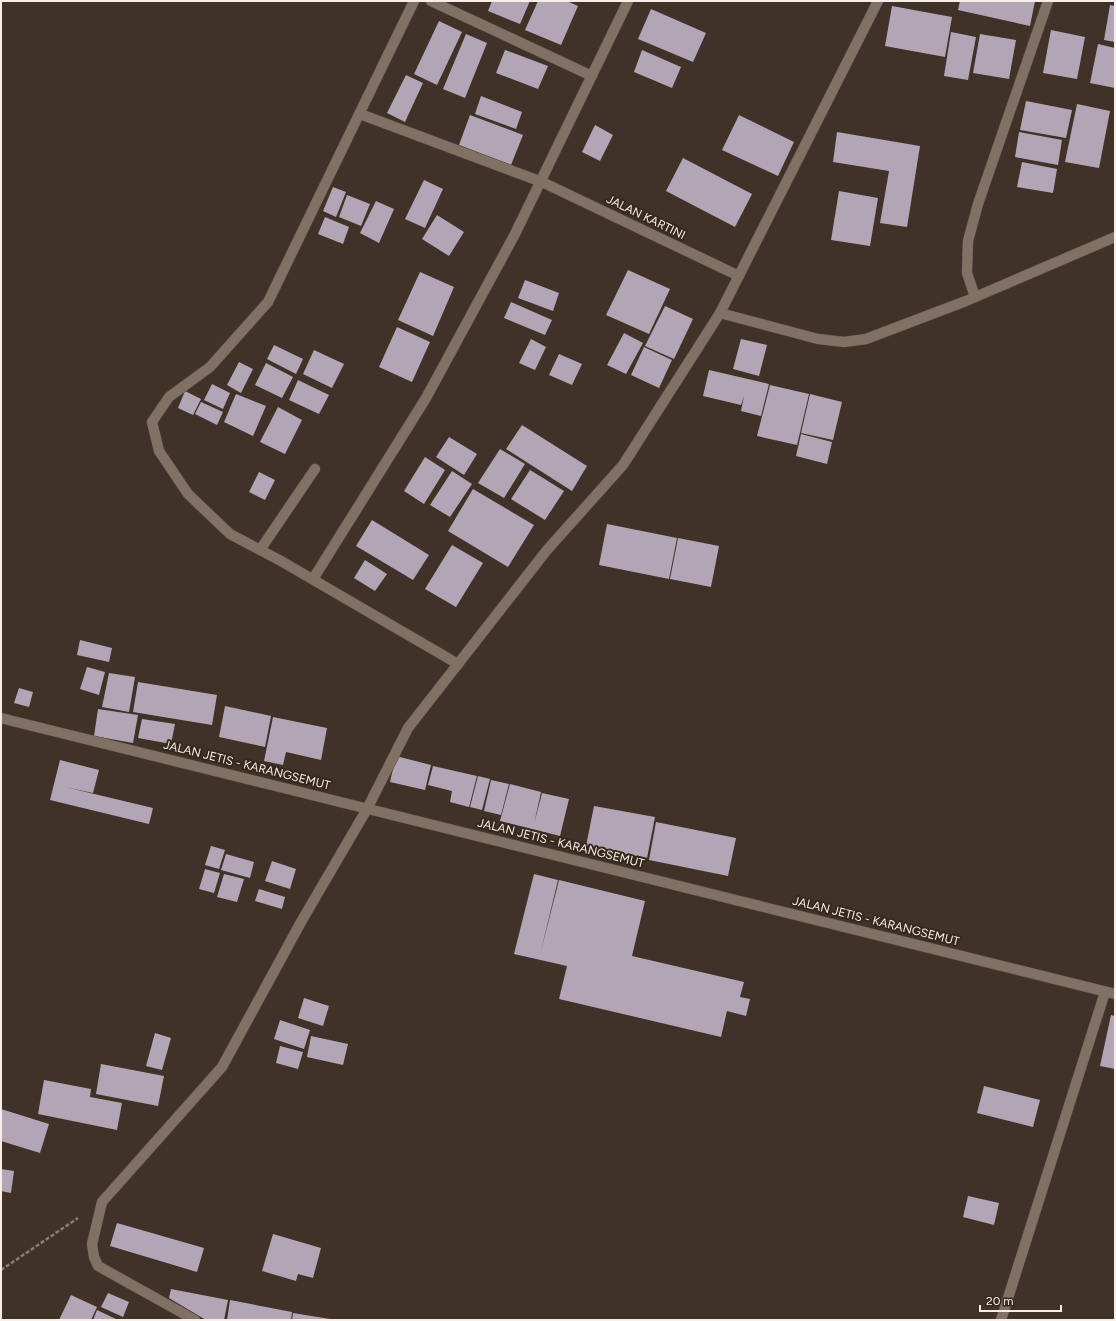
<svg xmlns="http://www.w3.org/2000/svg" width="1116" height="1321" font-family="Figtree,sans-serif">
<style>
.building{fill:#b2a6b6}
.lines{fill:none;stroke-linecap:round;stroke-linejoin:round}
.service-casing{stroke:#5c5148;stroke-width:11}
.minor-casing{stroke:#5c5148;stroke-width:11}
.secondary-casing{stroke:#5c5148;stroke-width:11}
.path{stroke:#887c73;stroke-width:2.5;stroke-dasharray:4 2;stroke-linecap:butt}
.service{stroke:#817165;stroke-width:10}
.minor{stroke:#817165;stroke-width:10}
.secondary{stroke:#817165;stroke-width:10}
.labels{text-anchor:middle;stroke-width:4;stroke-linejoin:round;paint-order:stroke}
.street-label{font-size:12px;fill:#f7eee7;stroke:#35281e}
</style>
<rect width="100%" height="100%" fill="#403228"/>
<g class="building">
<polygon points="492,1 530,1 520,24 488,11"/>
<polygon points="538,1 567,1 578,6 561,45 525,30"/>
<polygon points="960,1 1035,1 1030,26 958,10"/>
<polygon points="1110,5 1115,6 1115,42 1104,40"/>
<polygon points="892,6 952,17 945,57 885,46"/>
<polygon points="651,9 706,33 693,62 638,39"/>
<polygon points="439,21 462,32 437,85 414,74"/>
<polygon points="1051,30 1085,37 1077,79 1043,73"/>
<polygon points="951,32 976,37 968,80 944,76"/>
<polygon points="466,34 487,43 465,98 443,89"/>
<polygon points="980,34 1016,40 1009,79 973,73"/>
<polygon points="1098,44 1115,48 1115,88 1090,83"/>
<polygon points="505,50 548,66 538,89 496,73"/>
<polygon points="642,50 681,67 672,88 634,72"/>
<polygon points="406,75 423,83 405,122 387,113"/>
<polygon points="481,96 522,112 516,129 475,114"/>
<polygon points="1026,101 1072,110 1066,138 1020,130"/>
<polygon points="1077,104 1110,111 1099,168 1065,162"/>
<polygon points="470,115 523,135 511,165 459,145"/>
<polygon points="739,115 794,142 778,176 722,150"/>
<polygon points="595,125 613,135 600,161 582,152"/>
<polygon points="837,132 920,146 907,227 880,223 889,171 833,162"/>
<polygon points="1019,132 1062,140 1058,165 1015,157"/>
<polygon points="683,158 752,194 735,227 666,191"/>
<polygon points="1022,162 1057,169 1053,193 1017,187"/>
<polygon points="424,180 443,189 425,228 405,219"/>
<polygon points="333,187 346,192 336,217 323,211"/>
<polygon points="839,191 878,198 870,246 831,240"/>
<polygon points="347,195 370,204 361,226 339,217"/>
<polygon points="376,201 394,209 379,243 360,233"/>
<polygon points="437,215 464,232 449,256 422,239"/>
<polygon points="325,217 349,227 343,244 318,234"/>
<polygon points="628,270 670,289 649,334 606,315"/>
<polygon points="420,272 454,287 433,336 398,320"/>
<polygon points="525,280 559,293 553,311 518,298"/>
<polygon points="511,302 552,320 545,335 504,318"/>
<polygon points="665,306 693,319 674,359 645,346"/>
<polygon points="397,327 430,342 412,382 379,367"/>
<polygon points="624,333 643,343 626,374 607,365"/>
<polygon points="531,339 546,347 535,370 519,363"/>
<polygon points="741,339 767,345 759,376 733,369"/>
<polygon points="274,345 303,359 296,374 267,359"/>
<polygon points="644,347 672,360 659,388 631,375"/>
<polygon points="314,350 344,364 332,388 303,374"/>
<polygon points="559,354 582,364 572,385 549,375"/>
<polygon points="239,362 253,369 241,393 227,385"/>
<polygon points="266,363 293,377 282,398 255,385"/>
<polygon points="709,370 769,384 761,416 741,411 744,396 741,405 703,396"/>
<polygon points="298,380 329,395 319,414 289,400"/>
<polygon points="212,384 230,393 223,409 204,400"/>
<polygon points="770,385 809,394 797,445 757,436"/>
<polygon points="185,391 201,399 193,415 178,408"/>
<polygon points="236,394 266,406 253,436 224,422"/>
<polygon points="810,394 842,402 833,440 801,433"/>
<polygon points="201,402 223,412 217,425 195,414"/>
<polygon points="278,407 302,420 285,454 260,442"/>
<polygon points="522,425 587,466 572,491 506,449"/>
<polygon points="801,434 832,442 827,464 796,456"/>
<polygon points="449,437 477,454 464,475 436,457"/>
<polygon points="500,449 525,464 504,498 478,483"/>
<polygon points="425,457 445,470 424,504 404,491"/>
<polygon points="530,470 564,491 545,520 511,499"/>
<polygon points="452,471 472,484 450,517 430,505"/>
<polygon points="259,472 275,480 265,500 249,492"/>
<polygon points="473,489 534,525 508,567 448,531"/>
<polygon points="372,520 429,555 413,580 356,546"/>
<polygon points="607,524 677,538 669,579 599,565"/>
<polygon points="678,538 719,546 711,587 670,579"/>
<polygon points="452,545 483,563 456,607 425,589"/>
<polygon points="365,560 387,574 375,591 354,578"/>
<polygon points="80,640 112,648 109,662 77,655"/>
<polygon points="87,667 105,672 99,695 80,689"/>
<polygon points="109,673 135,677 129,712 102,707"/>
<polygon points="138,682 217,695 212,725 133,712"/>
<polygon points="19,688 33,692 29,707 14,703"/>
<polygon points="225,706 271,716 265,747 219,737"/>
<polygon points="98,709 138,715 133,743 94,736"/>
<polygon points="273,717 327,728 321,760 286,752 283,765 264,761"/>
<polygon points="142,719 175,724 171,744 138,738"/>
<polygon points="396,756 431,765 425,790 390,782"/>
<polygon points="60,760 99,770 93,793 65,787 153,808 149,824 50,800"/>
<polygon points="433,766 477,776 469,807 450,802 452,791 428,785"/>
<polygon points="478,776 490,779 482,810 470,807"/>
<polygon points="491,780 509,784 501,815 484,811"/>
<polygon points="510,784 541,792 534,824 542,793 569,799 560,836 500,821"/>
<polygon points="594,806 655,817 647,858 586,846"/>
<polygon points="656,822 736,838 728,876 649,860"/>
<polygon points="211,846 225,850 219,869 205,865"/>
<polygon points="226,854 254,862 250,878 221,870"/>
<polygon points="272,861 296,869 290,889 265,881"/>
<polygon points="205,869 220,873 214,893 199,889"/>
<polygon points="224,874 244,879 237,902 217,897"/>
<polygon points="534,874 558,880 540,955 559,880 645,901 632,956 744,982 740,997 750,999 746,1016 727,1011 721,1037 559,999 567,966 514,954"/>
<polygon points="259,889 285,897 282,909 255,901"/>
<polygon points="304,998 329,1006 323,1026 298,1018"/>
<polygon points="1111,1015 1115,1016 1115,1069 1100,1066"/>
<polygon points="280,1020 310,1030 304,1049 274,1039"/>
<polygon points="155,1033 171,1038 162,1070 146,1066"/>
<polygon points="311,1036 348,1044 343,1065 307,1057"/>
<polygon points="280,1046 303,1052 298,1069 276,1063"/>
<polygon points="101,1064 164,1076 158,1106 96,1094"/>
<polygon points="44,1080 91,1089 90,1097 122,1103 117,1130 38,1114"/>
<polygon points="984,1086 1040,1100 1033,1127 977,1113"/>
<polygon points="1,1109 49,1124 40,1153 1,1141"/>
<polygon points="1,1169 14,1171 11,1193 1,1191"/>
<polygon points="968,1196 999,1203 994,1225 963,1217"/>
<polygon points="117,1223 204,1248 197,1272 110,1246"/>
<polygon points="273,1234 321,1248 313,1278 298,1274 296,1281 262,1271"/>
<polygon points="171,1289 228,1300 224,1320 206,1320 169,1298"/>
<polygon points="108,1293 129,1302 123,1317 101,1307"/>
<polygon points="71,1295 97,1307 91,1320 59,1320"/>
<polygon points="230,1300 292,1312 291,1320 254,1320 255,1315 254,1320 227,1320"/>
<polygon points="97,1310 118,1320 93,1320"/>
<polygon points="293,1313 330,1319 330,1320 292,1320"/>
</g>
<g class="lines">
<defs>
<polyline id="service" points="260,550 315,469"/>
<g id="minor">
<polyline points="414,1 268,302 210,367 169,397 152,422 159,451 188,494 230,534 281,561 458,664"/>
<polyline points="431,1 592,76"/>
<polyline points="360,114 542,182 739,276"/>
<polyline points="975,297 967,273 968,241 978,204 1048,1"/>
<polyline points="720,313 818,339 844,342 866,339 966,301 1115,237"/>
<polyline points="313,579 426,398 515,234 628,1"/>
<polyline points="195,1320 98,1266 94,1257 92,1244 102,1202 222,1067 301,922 367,809 408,728 547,550 623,465 720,313 878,1"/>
<polyline points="1001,1320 1105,992"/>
</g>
<polyline id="secondary" points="1,718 1115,994"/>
</defs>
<use href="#service" class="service-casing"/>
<use href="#minor" class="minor-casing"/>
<use href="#secondary" class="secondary-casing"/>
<polyline class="path" points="1,1270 78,1218"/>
<use href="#service" class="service"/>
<use href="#minor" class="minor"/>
<use href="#secondary" class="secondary"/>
</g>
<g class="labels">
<g class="street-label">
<text transform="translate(646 217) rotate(26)" y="4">JALAN KARTINI</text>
<text transform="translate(247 765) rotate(14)" y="4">JALAN JETIS - KARANGSEMUT</text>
<text transform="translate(561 843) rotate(14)" y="4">JALAN JETIS - KARANGSEMUT</text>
<text transform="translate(876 921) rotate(14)" y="4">JALAN JETIS - KARANGSEMUT</text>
</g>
</g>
<rect width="1116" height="1321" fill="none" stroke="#f7eee7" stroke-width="4"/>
<path d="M980 1305v6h81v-6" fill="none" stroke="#f7eee7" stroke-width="2"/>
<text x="986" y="1305" font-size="12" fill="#f7eee7" stroke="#35281e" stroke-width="3" paint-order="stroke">20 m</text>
</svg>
